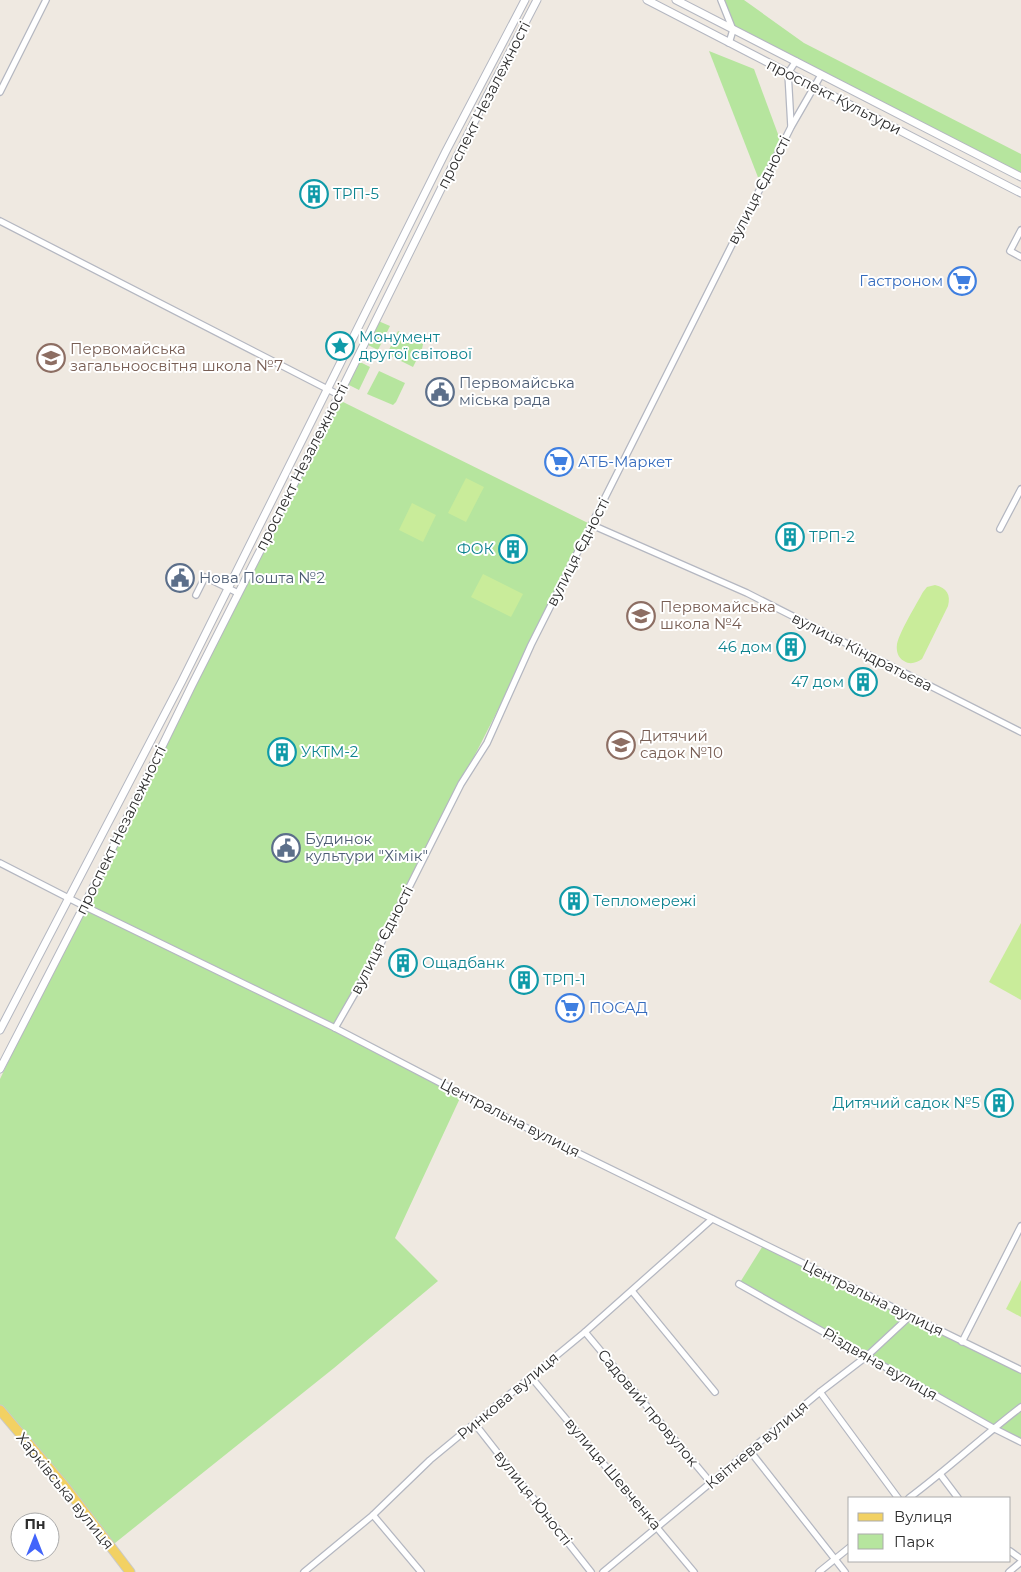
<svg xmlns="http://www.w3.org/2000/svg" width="1021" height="1572" font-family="Montserrat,sans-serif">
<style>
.green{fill:#b6e59e}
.pitch{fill:#c9ec9a}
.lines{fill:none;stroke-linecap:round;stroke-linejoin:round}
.minor-casing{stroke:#b4b7c1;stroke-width:8}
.tertiary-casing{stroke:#b4b7c1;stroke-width:9}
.primary-casing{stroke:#c9c9c9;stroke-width:11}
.minor{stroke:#fff;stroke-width:5.5}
.tertiary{stroke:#fff;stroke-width:7}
.primary{stroke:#f2d163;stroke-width:9}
.labels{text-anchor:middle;stroke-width:4;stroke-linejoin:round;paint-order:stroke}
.street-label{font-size:15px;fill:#2e2e2e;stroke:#fff}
.culture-label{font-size:15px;fill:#0d838f;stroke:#fff;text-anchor:start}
.shop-label{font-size:15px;fill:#366cbe;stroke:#fff;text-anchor:start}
.education-label{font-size:15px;fill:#785e54;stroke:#fff;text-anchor:start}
.service-label{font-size:15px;fill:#4e5e75;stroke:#fff;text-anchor:start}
</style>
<rect width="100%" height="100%" fill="#efe9e1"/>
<g class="green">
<polygon points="721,0 744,0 804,43 1021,154 1021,177 733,30"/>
<polygon points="709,51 754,69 782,145 761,185"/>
<polygon points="376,320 390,326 378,350 364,343"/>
<polygon points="398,331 423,344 422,349 413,367 387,354"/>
<polygon points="356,360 370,367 359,390 345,383"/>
<polygon points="379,371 405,383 396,402 393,405 367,394"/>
<polygon points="337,399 592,525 336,1028 461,1096 395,1238 438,1281 334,1368 110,1547 0,1410 0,1079 84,906"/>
<polygon points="764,1244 1021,1370 1021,1442 739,1284"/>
</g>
<g class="pitch">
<polygon points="466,478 484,487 466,522 448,513"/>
<polygon points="412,503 436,515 423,542 399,530"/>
<polygon points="483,574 523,594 511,617 471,597"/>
<path d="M935,585C947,588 951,595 948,606L922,659C916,663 910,665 904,661C898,658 896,651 897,644C900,631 916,605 923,592L927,587Z"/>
<polygon points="1021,923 1021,1000 989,982"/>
<polygon points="1021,1280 1021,1317 1006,1309"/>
</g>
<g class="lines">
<defs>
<g id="minor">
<polyline points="721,0 733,30 729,43"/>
<polyline points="0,92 46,0"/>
<polyline points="791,126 788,73 796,61"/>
<polyline points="0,221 339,395 338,397"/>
<polyline points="1021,230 1010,251 1021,257"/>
<polyline points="592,525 747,593 1021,732"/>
<polyline points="1000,529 1021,489"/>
<polyline points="196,595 205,577 238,593"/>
<polyline points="0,863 84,906 335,1028 521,1125 1021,1370"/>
<polyline points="335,1028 362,981 461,784 487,743 531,645 791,127 821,75"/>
<polyline points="739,1284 993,1428 1021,1442"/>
<polyline points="632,1291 715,1392"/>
<polyline points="585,1332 711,1483"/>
<polyline points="962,1342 1021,1226"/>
<polyline points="531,1377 694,1572"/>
<polyline points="820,1392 898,1498"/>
<polyline points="475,1424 591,1572"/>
<polyline points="750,1451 845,1572"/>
<polyline points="940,1474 958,1498"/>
<path d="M909,1498C948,1469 983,1436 1021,1407"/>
<polyline points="373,1515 421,1572"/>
<polyline points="1010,1551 1021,1559"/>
<polyline points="304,1572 373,1515 430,1460 585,1332 712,1219"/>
<polyline points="603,1572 820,1392 867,1356 910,1316"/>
<polyline points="819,1572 850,1547"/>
<polyline points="1009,1572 1021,1562"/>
</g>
<g id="tertiary">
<polyline points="647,0 1021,193"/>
<polyline points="676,0 1021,177"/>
<polyline points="0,1030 182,681 446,151 525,0"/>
<polyline points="0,1069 84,906 192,685 337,399 486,98 537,0"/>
</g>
<polyline id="primary" points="0,1410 66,1488 130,1572"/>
</defs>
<use href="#minor" class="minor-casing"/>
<use href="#tertiary" class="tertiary-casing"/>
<use href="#primary" class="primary-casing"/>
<use href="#minor" class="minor"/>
<use href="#tertiary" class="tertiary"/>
<use href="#primary" class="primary"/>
</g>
<defs>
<symbol id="building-ring" viewBox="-11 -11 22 22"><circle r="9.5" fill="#fff" stroke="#0f9aa8" stroke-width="1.5"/><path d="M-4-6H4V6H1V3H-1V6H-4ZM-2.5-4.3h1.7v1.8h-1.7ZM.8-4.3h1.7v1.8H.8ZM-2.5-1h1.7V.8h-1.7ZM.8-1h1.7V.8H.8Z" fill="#0f9aa8"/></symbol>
<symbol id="supermarket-ring" viewBox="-11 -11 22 22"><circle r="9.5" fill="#fff" stroke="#3f7fe0" stroke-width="1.5"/><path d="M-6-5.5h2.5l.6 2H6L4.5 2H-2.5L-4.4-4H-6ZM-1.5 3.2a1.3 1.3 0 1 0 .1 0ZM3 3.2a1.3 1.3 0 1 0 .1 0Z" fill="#3f7fe0"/></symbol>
<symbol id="sight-ring" viewBox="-11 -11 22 22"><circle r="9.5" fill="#fff" stroke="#0f9aa8" stroke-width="1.5"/><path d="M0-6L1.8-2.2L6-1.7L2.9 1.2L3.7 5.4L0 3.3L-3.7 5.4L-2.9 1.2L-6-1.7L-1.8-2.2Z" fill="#0f9aa8"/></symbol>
<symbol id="school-ring" viewBox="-11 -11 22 22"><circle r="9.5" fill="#fff" stroke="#8d6e63" stroke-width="1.5"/><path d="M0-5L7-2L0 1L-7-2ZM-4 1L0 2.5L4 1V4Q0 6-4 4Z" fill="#8d6e63"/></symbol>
<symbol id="civic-ring" viewBox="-11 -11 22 22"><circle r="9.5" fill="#fff" stroke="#5c6f8a" stroke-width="1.5"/><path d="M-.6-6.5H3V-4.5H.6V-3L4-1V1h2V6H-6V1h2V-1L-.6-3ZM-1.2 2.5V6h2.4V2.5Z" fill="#5c6f8a"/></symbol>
</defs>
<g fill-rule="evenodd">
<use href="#building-ring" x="298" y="178" width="32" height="32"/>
<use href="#supermarket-ring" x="946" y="265" width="32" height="32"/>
<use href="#sight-ring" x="324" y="330" width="32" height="32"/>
<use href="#school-ring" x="35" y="342" width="32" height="32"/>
<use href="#civic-ring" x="424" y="376" width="32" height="32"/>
<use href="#supermarket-ring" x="543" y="446" width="32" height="32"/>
<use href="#building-ring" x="774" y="521" width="32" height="32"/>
<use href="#building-ring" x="497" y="533" width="32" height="32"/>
<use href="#civic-ring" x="164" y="562" width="32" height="32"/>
<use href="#school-ring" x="625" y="600" width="32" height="32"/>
<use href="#building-ring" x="775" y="631" width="32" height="32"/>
<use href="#building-ring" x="847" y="666" width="32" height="32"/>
<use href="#school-ring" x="605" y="729" width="32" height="32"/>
<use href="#building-ring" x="266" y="736" width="32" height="32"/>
<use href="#civic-ring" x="270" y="832" width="32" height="32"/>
<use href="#building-ring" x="558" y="885" width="32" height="32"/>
<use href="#building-ring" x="387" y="947" width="32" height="32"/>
<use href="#building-ring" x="508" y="964" width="32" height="32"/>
<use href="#supermarket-ring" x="554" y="992" width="32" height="32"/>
<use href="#building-ring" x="983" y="1087" width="32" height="32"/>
</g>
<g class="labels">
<g class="street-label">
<text transform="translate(834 97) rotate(27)" y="5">проспект Культури</text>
<text transform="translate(484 105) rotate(-63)" y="5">проспект Незалежності</text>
<text transform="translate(759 190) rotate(-63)" y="5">вулиця Єдності</text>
<text transform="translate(302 467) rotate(-63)" y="5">проспект Незалежності</text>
<text transform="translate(578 552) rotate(-63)" y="5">вулиця Єдності</text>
<text transform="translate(862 652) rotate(27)" y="5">вулиця Кіндратьєва</text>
<text transform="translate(121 830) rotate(-64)" y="5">проспект Незалежності</text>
<text transform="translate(382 940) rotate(-63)" y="5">вулиця Єдності</text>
<text transform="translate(510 1118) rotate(27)" y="5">Центральна вулиця</text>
<text transform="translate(873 1298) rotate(26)" y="5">Центральна вулиця</text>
<text transform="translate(880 1364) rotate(30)" y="5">Різдвяна вулиця</text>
<text transform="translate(508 1396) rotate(-40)" y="5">Ринкова вулиця</text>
<text transform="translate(648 1408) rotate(50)" y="5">Садовий провулок</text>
<text transform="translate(757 1445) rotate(-40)" y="5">Квітнева вулиця</text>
<text transform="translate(613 1474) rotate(50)" y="5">вулиця Шевченка</text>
<text transform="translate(65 1491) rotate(51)" y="5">Харківська вулиця</text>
<text transform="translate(533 1498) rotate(52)" y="5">вулиця Юності</text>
</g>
<g class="culture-label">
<text x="333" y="199">ТРП-5</text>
<text x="359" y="342">Монумент<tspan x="359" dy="17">другої світової</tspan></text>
<text x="809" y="542">ТРП-2</text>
<text x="494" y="554" text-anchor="end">ФОК</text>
<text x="772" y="652" text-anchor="end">46 дом</text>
<text x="844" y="687" text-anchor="end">47 дом</text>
<text x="301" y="757">УКТМ-2</text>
<text x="593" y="906">Тепломережі</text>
<text x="422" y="968">Ощадбанк</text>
<text x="543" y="985">ТРП-1</text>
<text x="980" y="1108" text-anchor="end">Дитячий садок №5</text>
</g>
<g class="shop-label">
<text x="943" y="286" text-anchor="end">Гастроном</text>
<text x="578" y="467">АТБ-Маркет</text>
<text x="589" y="1013">ПОСАД</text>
</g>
<g class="education-label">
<text x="70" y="354">Первомайська<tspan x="70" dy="17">загальноосвітня школа №7</tspan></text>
<text x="660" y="612">Первомайська<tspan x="660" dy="17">школа №4</tspan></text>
<text x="640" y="741">Дитячий<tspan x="640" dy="17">садок №10</tspan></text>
</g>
<g class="service-label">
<text x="459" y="388">Первомайська<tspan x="459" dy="17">мiська рада</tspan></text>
<text x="199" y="583">Нова Пошта №2</text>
<text x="305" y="844">Будинок<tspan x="305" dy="17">культури "Хімік"</tspan></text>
</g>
</g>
<rect x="848" y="1497" width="162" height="65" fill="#ffffff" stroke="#ababab"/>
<rect x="858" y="1513" width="25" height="8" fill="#f2d163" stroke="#ababab"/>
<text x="894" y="1522" font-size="15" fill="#2e2e2e">Вулиця</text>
<rect x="858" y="1534" width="25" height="15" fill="#b6e59e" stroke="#ababab"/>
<text x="894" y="1547" font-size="15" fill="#2e2e2e">Парк</text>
<g transform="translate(35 1537)"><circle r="24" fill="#ffffff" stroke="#ababab"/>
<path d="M0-4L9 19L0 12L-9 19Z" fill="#4264fb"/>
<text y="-8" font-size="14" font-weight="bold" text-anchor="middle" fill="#2e2e2e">Пн</text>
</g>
</svg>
